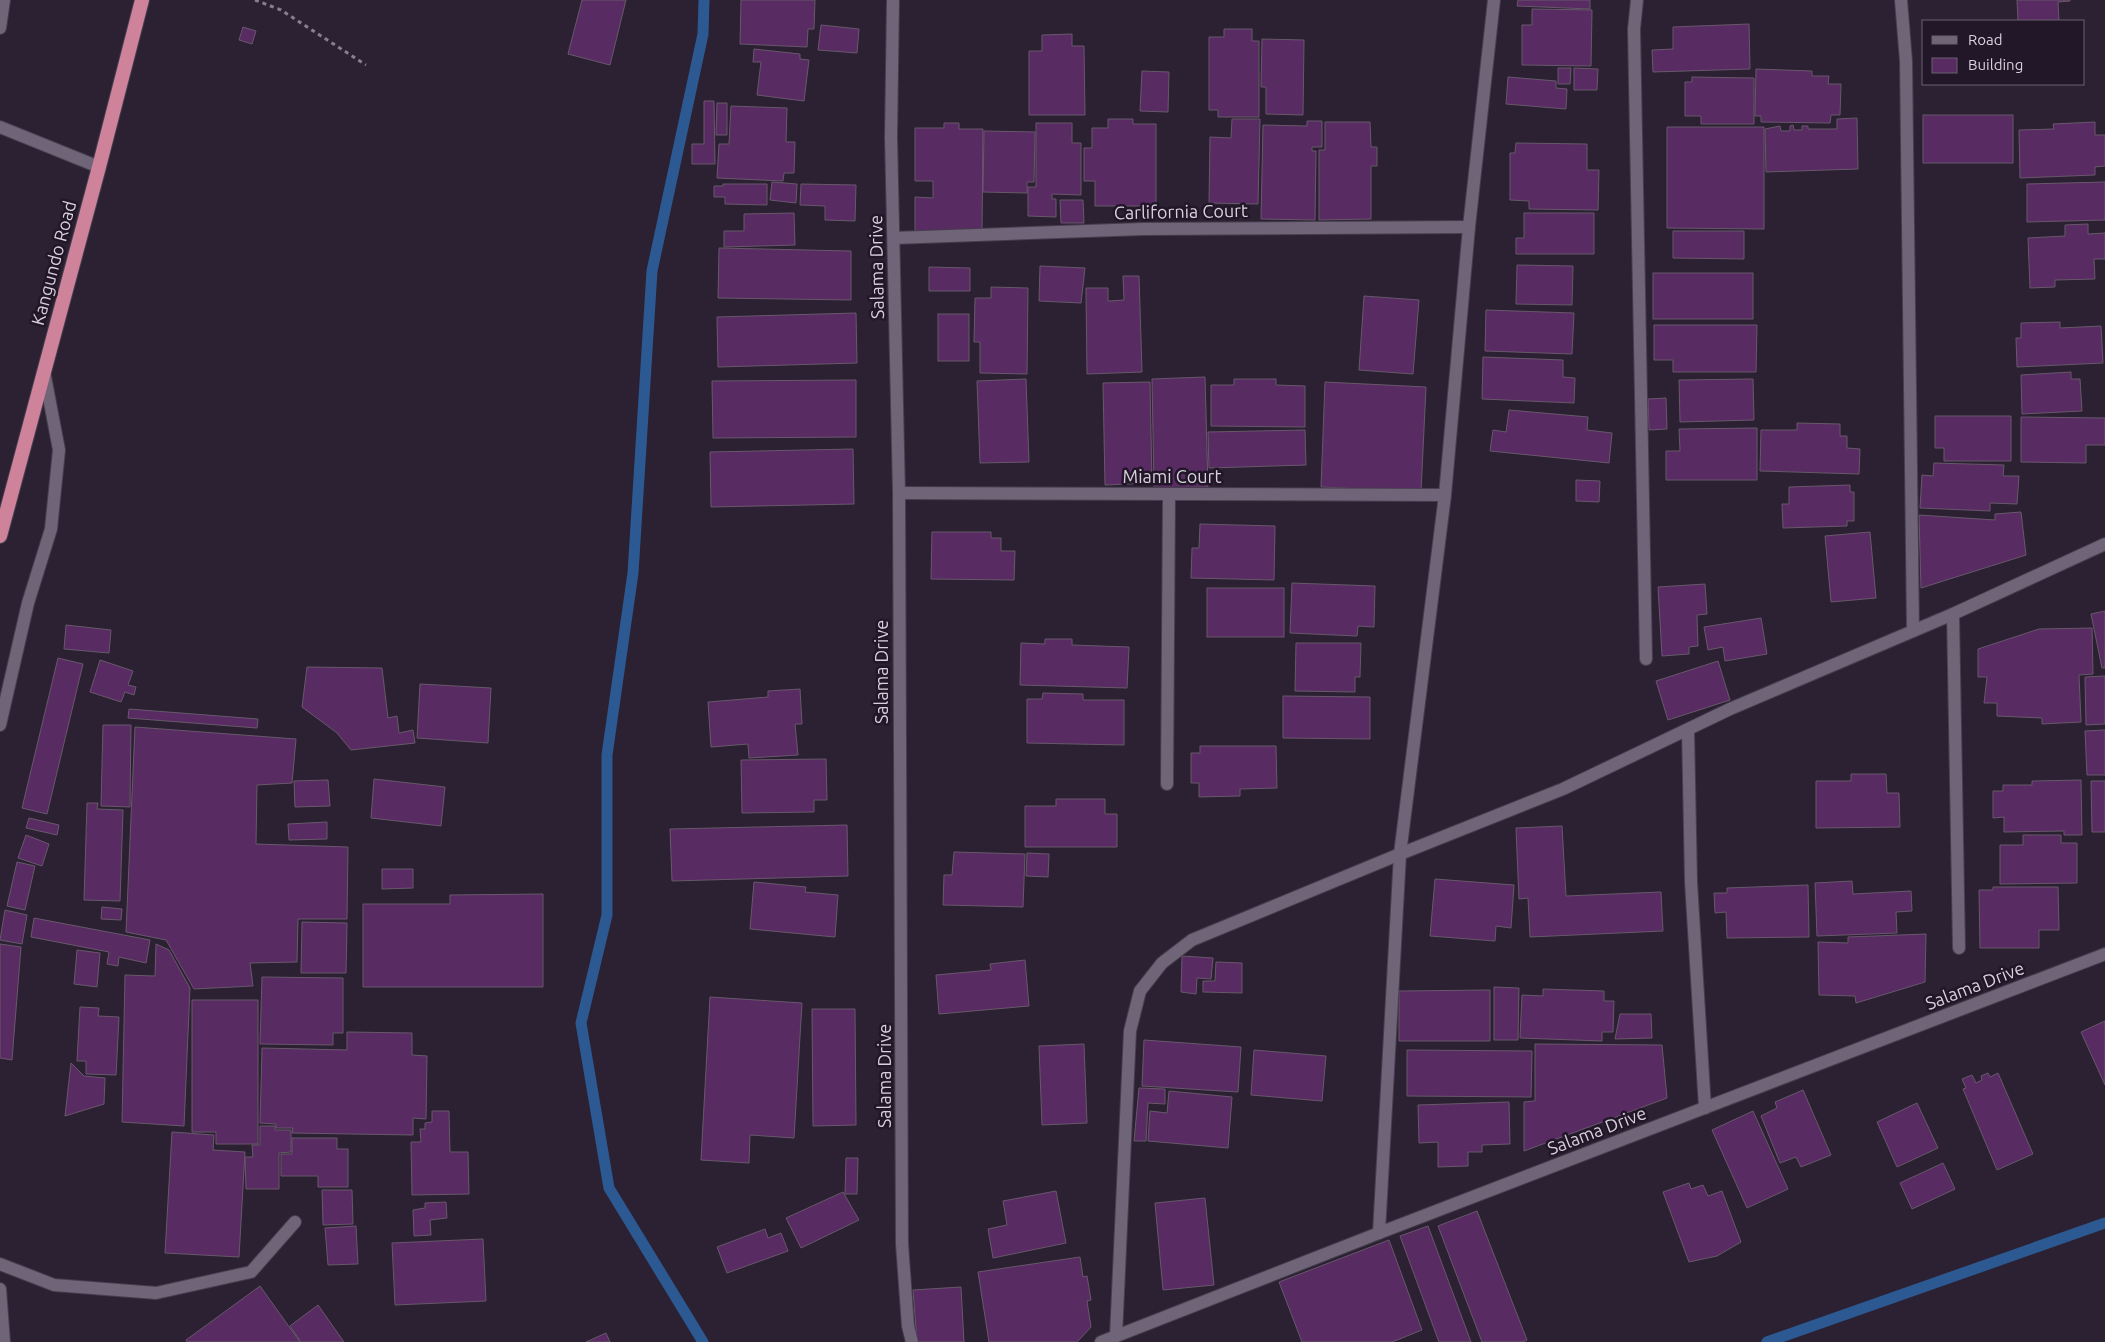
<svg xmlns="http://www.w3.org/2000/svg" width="2105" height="1342" font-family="Ubuntu,sans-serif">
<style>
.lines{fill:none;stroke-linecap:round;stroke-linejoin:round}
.stream{stroke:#2d5992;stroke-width:11}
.building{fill:#592b63;stroke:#68586b}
.service-casing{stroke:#463e4d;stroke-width:14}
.minor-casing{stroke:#463e4d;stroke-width:14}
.trunk-casing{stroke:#463e4d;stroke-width:16}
.path{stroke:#887f8e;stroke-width:3;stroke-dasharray:4 4;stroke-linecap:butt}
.service{stroke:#706479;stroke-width:12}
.minor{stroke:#706479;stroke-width:12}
.trunk{stroke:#ce839a;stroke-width:14}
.labels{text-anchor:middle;stroke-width:5;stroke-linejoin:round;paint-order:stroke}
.street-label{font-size:18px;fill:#d8d1dd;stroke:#211728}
</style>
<rect width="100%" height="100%" fill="#2b2132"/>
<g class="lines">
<g class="stream">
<polyline points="703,1342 609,1188 581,1023 607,915 607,755 633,573 652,271 703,34 704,0"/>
<polyline points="1767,1342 2105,1223"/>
</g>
</g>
<g class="building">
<polygon points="582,0 626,0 610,65 568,54"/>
<polygon points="741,0 815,0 814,29 808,29 807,47 740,44"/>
<polygon points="1518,0 1590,0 1590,9 1517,6"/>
<polygon points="2017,0 2070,0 2070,1 2058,2 2059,21 2018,21"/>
<polygon points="1532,9 1592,10 1591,66 1522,65 1522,25 1532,25"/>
<polygon points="1749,24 1750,69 1653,72 1652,50 1673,49 1673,27"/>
<polygon points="821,25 859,29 857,53 818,50"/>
<polygon points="243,27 256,31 252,44 239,40"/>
<polygon points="1224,29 1252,29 1252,41 1259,41 1259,117 1218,117 1218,110 1209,110 1209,37 1224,37"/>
<polygon points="1072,34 1072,46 1084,46 1085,115 1029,115 1029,51 1042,51 1042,35"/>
<polygon points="1262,39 1304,40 1303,115 1266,114 1266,87 1261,87"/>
<polygon points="754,49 800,54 800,59 809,60 804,101 757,95 761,62 753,62"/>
<polygon points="1558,68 1571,68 1570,84 1558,84"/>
<polygon points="1574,68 1598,69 1597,90 1574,90"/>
<polygon points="1756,69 1812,71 1812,76 1829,76 1828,84 1841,84 1840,115 1831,115 1830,123 1761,122 1761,116 1755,116"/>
<polygon points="1142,71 1169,72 1168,112 1140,111"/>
<polygon points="1508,77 1556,81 1556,88 1567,89 1566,109 1506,104"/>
<polygon points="1692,77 1754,78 1754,124 1701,124 1701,116 1685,116 1685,82 1692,82"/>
<polygon points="704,101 714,101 715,164 692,164 692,144 704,144"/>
<polygon points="717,103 727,103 727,135 716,135"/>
<polygon points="731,106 787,108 786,142 795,142 794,173 784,173 783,181 717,178 719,144 729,144"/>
<rect x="1923" y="115" width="90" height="48"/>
<polygon points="1857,118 1858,169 1766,172 1765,129 1780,126 1781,131 1790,131 1790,126 1793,125 1794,130 1802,130 1802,126 1808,126 1808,129 1837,129 1837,119"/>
<polygon points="1108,119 1133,119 1133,124 1156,124 1156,206 1095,206 1095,181 1084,181 1084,148 1092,148 1092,128 1108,128"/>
<polygon points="1232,119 1260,119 1258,204 1209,203 1210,137 1231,138"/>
<polygon points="1307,121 1322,121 1322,147 1312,147 1312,151 1316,151 1315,220 1261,219 1263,125 1307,126"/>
<polygon points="1325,122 1370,122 1371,147 1377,147 1377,166 1371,166 1371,219 1319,220 1319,150 1325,150"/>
<polygon points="2095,122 2095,135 2105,135 2105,166 2095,167 2095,175 2020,178 2019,130 2054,129 2053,124"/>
<polygon points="944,123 959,123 959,129 983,129 982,231 915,231 915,197 933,198 933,181 915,181 915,128 944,128"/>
<polygon points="1036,123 1072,123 1072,143 1081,143 1081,195 1052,194 1052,199 1056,199 1056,217 1028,216 1028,187 1036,187"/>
<polygon points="1667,127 1764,127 1764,229 1667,228"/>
<polygon points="984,131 1035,132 1034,182 1027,182 1027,193 983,192"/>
<polygon points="1516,143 1587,144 1587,170 1599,170 1598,210 1529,209 1529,201 1510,200 1510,153 1515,153"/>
<polygon points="772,182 797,184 796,203 770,200"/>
<polygon points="2105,182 2105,220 2027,222 2027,184"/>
<polygon points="723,184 767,184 767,205 725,204 725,197 714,197 714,186 723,186"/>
<polygon points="801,184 856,185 855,221 825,220 825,206 800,205"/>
<polygon points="1060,200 1083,200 1084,223 1061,223"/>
<polygon points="794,213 795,245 724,247 724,231 744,231 744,214"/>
<polygon points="1524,213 1594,213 1594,254 1516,254 1516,238 1524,238"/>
<polygon points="2088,224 2088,234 2105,233 2105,259 2094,259 2095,279 2055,280 2055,287 2030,288 2028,238 2065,236 2065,225"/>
<polygon points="1673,231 1744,231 1744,259 1673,258"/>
<polygon points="719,248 851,251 851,300 718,298"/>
<polygon points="1517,265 1573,266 1572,305 1516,304"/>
<polygon points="1040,266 1085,268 1081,303 1039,301"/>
<polygon points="929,267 970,268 970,291 929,291"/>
<rect x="1653" y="273" width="100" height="46"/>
<polygon points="1123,276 1139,276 1142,372 1087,374 1086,288 1108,288 1108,301 1124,300"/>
<polygon points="991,287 1028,288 1027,374 980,373 980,342 974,342 975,298 991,298"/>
<polygon points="1364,296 1419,300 1413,374 1359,370"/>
<polygon points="1486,310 1574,313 1572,354 1485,351"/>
<polygon points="856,313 857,363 718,367 717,317"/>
<rect x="938" y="314" width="31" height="47"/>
<polygon points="2060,322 2060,328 2101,326 2103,363 2017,367 2016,338 2021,338 2021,323"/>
<polygon points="1654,325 1757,325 1756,372 1673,372 1673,360 1654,360"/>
<polygon points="1483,357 1563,360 1563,377 1575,378 1574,403 1482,399"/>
<polygon points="2071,372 2071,379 2080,379 2082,411 2022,414 2021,375"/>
<polygon points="1205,377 1208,487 1154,488 1152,379"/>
<polygon points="1026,379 1029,462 980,463 977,381"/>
<polygon points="1234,379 1276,379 1276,385 1305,386 1305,427 1211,426 1211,385 1234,385"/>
<polygon points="1753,379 1754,420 1680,422 1679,380"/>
<polygon points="856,380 856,437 713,438 712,381"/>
<polygon points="1150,382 1152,483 1105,485 1103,383"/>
<polygon points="1325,382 1426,387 1421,492 1321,487"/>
<polygon points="1666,398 1667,429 1649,430 1648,399"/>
<polygon points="1509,410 1588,417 1587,430 1612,433 1609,463 1490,451 1493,430 1506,432"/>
<polygon points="1935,416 2011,416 2011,461 1944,461 1944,448 1935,448"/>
<polygon points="2021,417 2105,418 2105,445 2086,445 2086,463 2021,462"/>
<polygon points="1797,423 1840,424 1840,436 1847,436 1847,448 1860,449 1859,474 1760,471 1761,430 1797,430"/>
<polygon points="1757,428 1757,480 1666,480 1666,451 1680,451 1679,429"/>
<polygon points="1305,430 1306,465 1209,468 1208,432"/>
<polygon points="853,449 854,504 711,507 710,452"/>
<polygon points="1934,463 2004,465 2003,476 2019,476 2017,504 1990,503 1990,511 1920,508 1922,475 1933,476"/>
<polygon points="1576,480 1600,481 1599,502 1576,501"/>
<polygon points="1850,485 1850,492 1854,492 1854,521 1847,521 1847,526 1783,528 1782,504 1789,504 1789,487"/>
<polygon points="2021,512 2026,555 1921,588 1919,515 1995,520 1995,514"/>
<polygon points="1200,524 1275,526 1274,580 1191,578 1192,548 1199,548"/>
<polygon points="932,532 991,532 991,538 1001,538 1001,551 1015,551 1014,580 931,579"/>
<polygon points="1870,532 1876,598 1831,602 1825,536"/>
<polygon points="1292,583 1375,586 1374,627 1358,626 1357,636 1290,633"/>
<polygon points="1705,584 1707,614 1697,615 1698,646 1689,647 1689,654 1662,656 1658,587"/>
<rect x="1207" y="588" width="77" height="49"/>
<polygon points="2105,611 2105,668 2102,668 2091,614"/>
<polygon points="1761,618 1767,654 1725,661 1723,647 1708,650 1704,627"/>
<polygon points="66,625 111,630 109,653 64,649"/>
<polygon points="2092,628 2093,674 2079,675 2081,722 2042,724 2042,718 1997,716 1997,703 1984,703 1987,677 1978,677 1978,649 2039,629"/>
<polygon points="1045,639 1072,639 1072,645 1129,647 1127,688 1020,685 1021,643 1045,644"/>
<polygon points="1296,643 1361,643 1360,677 1355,677 1355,692 1295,691"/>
<polygon points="58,658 83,664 47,814 22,808"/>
<polygon points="100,660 133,671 128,685 136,687 134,695 125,692 121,702 90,692"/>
<polygon points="1718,661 1730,700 1668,720 1656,681"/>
<polygon points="307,667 382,668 388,718 397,716 399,733 413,730 415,743 351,750 337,733 302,707"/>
<polygon points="2105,676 2105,724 2086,725 2085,677"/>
<polygon points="420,684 491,688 488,743 417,738"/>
<polygon points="800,689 802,724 795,724 798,755 749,758 748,744 711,747 708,702 768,697 768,691"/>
<polygon points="1043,693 1083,694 1083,700 1124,700 1124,745 1027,743 1027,699 1042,699"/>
<polygon points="1283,696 1370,697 1370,739 1283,738"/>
<polygon points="129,709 258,719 257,728 128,718"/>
<polygon points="103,725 131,725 130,807 101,806"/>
<polygon points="135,727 296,739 292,783 257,785 256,844 348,847 347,919 298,919 297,962 250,963 253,986 194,989 166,940 126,932"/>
<polygon points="2105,730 2105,775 2087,775 2085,731"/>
<polygon points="1200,746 1276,746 1277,788 1240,789 1240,796 1199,797 1199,783 1191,783 1191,753 1200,753"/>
<polygon points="826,759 827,800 814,800 814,812 742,813 741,760"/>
<polygon points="1851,774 1886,774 1887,793 1899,793 1900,827 1816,828 1816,781 1851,781"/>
<polygon points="374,779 445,787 441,826 371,818"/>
<polygon points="328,780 330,806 295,807 294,781"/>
<polygon points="2081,780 2082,835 2064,835 2064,831 2004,832 2004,817 1993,818 1993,791 2003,791 2003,785 2032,785 2032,781"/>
<polygon points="2091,781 2105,781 2105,832 2092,832"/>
<polygon points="1056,799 1105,799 1105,814 1117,814 1117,847 1025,847 1025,806 1056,806"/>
<polygon points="87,803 98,803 97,809 123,810 120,901 84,900"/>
<polygon points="29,818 59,825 57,835 26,828"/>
<polygon points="327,822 327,839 289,840 288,824"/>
<polygon points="847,825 848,876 672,881 670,829"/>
<polygon points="1562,826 1566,896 1661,892 1663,931 1530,937 1528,898 1519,899 1516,828"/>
<polygon points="26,835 49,844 42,866 18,858"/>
<polygon points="2023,835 2061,835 2061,843 2077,843 2077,883 2000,884 2000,845 2023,845"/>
<polygon points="954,852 1025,854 1023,907 943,905 944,875 952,875"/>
<polygon points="1027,853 1049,854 1048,877 1026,876"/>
<polygon points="17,862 35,866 25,910 7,906"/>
<polygon points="382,869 413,869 413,888 382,889"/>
<polygon points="1435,879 1514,885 1511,928 1496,926 1495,941 1430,936"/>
<polygon points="1852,881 1853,894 1911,891 1912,911 1896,912 1897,933 1817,936 1815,883"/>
<polygon points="754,882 806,887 805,892 838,895 835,937 750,929"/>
<polygon points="1808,885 1809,937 1727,938 1726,912 1715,913 1714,893 1727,893 1727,888"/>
<polygon points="1993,887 2058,887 2059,930 2039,930 2039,948 1980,948 1979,890 1993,890"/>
<polygon points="543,894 543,987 363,987 363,904 450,904 450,895"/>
<polygon points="102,907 122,909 121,920 101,919"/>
<polygon points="5,910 27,915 22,944 0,940"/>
<polygon points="34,918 150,940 146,963 119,957 118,966 107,964 109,952 31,937"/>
<polygon points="302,922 347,923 346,973 301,973"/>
<polygon points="1926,934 1925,982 1856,1003 1855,996 1819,995 1818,942 1848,943 1848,937"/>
<polygon points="0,944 21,947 12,1060 0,1058"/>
<polygon points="156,944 169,950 190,988 184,1126 122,1122 125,975 155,976"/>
<polygon points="77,950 100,953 97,987 74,984"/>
<polygon points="1182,956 1213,958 1211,979 1197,978 1196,994 1181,992"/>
<polygon points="1025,960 1029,1006 939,1014 936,975 991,970 990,964"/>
<polygon points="1216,962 1242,963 1242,993 1203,992 1203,981 1215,981"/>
<polygon points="262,977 343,978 343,1033 333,1033 333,1045 260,1044"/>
<polygon points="1494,987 1519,988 1518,1040 1494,1040"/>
<polygon points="1543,989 1604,991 1604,1001 1614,1001 1613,1032 1602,1032 1602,1041 1520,1038 1522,995 1543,996"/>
<polygon points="1490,990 1490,1041 1399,1041 1399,991"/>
<polygon points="710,997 802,1003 794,1138 750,1135 749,1163 701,1160"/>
<polygon points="192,1000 258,1000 258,1144 216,1144 216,1132 192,1132"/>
<polygon points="80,1007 99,1008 98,1016 119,1017 116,1075 86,1074 86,1061 77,1061"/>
<polygon points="812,1009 855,1009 856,1125 813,1126"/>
<polygon points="1620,1014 1651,1014 1652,1038 1615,1039"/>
<polygon points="2105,1021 2105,1085 2081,1032"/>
<polygon points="347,1032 412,1033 412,1055 427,1056 426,1119 413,1118 413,1135 292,1133 293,1128 276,1128 276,1124 260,1123 262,1048 347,1050"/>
<polygon points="1144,1040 1241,1047 1238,1092 1142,1086"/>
<polygon points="1084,1044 1087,1123 1042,1125 1039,1046"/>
<polygon points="1535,1044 1662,1045 1667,1098 1524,1151 1524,1102 1535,1101"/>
<polygon points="1254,1050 1326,1056 1322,1101 1251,1095"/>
<polygon points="1407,1050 1532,1051 1531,1097 1407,1096"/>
<polygon points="71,1063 84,1076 105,1078 104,1104 65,1116"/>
<polygon points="1988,1073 1990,1077 1998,1073 2033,1154 1997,1170 1963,1089 1966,1088 1962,1079 1972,1075 1976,1083 1982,1080 1981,1076"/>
<polygon points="1139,1088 1165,1089 1165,1104 1148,1103 1146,1141 1134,1141"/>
<polygon points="1803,1090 1831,1155 1801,1167 1796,1157 1780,1163 1761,1116 1777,1108 1775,1102"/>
<polygon points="1169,1091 1232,1097 1228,1148 1148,1141 1150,1111 1167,1113"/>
<polygon points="1509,1102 1510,1144 1482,1145 1482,1152 1468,1152 1468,1166 1438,1167 1438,1142 1419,1143 1418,1105"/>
<polygon points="1917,1103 1938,1148 1897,1167 1877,1122"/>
<polygon points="432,1111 449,1111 450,1152 468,1152 469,1194 412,1195 411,1142 421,1142 420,1129 425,1129 425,1123 432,1122"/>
<polygon points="1753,1111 1788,1189 1747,1208 1712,1130"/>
<polygon points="260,1126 275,1126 275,1130 291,1130 291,1152 279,1153 279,1189 246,1189 245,1157 253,1157 252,1145 260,1145"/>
<polygon points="172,1132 214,1135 213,1150 245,1152 239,1257 165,1253"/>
<polygon points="292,1138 337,1138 337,1149 348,1149 348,1187 318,1187 318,1176 281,1176 281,1154 292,1154"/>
<polygon points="846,1158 858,1158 857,1194 845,1194"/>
<polygon points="1943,1163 1955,1189 1912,1209 1900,1183"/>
<polygon points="1689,1183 1691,1189 1703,1185 1708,1196 1722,1191 1741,1242 1717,1256 1689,1262 1663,1192"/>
<polygon points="322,1190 352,1190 353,1224 323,1225"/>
<polygon points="1056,1191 1066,1243 993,1258 988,1229 1007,1225 1003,1201"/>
<polygon points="843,1192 859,1220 801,1248 786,1218"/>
<polygon points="1205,1198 1214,1285 1163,1290 1155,1203"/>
<polygon points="446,1202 447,1218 430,1220 431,1235 414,1236 413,1210 425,1208 425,1203"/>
<polygon points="1477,1211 1527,1340 1523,1342 1482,1342 1438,1226"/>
<polygon points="356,1226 358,1264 328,1265 325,1228"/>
<polygon points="1428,1226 1471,1342 1439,1342 1400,1236"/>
<polygon points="765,1229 768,1238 781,1233 788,1251 727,1273 717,1247"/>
<polygon points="483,1239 486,1301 395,1305 392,1243"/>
<polygon points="1389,1240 1422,1330 1392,1342 1302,1342 1279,1282"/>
<polygon points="1080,1257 1083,1277 1087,1276 1091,1300 1087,1301 1091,1327 1077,1342 989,1342 978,1272"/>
<polygon points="260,1286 300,1342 187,1342 186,1340"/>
<polygon points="961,1287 964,1342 917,1342 913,1290"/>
<polygon points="318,1305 344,1342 301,1342 290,1326"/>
<polygon points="606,1333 610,1342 586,1342"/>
</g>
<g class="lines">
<defs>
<g id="service">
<polyline points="0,1264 54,1285 156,1293 251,1272 295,1222"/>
<polyline points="0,1289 4,1342"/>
</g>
<g id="minor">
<polyline points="893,0 891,137 899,493 902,1244 908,1326 912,1342"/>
<polyline points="1637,0 1634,29 1646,659"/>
<polyline points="1901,0 1906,61 1913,631"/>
<polyline points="0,28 4,0"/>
<polyline points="0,127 99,167"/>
<polyline points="894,238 1143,229 1469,227"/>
<polyline points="899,493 1445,495"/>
<polyline points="1953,614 1959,948"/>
<polyline points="0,725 28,603 51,529 59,450 44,371"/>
<polyline points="1688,730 1691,882 1705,1108"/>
<polyline points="1167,784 1169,495"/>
<polyline points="1379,1233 1400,854 1445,495 1469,227 1494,0"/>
<polyline points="1116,1336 1130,1031 1140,991 1162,963 1192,940 1400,854 1563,789 1730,709 1953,614 2105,544"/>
<polyline points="1101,1342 1379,1233 2105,954"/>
</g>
<polyline id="trunk" points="0,536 99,167 142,0"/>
</defs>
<use href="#service" class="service-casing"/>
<use href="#minor" class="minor-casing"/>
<use href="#trunk" class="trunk-casing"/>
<polyline class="path" points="255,0 281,10 366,65"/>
<use href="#service" class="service"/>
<use href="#minor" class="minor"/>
<use href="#trunk" class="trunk"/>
</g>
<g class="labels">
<g class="street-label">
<text transform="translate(1181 212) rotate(-1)" y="6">Carlifornia Court</text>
<text transform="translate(54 263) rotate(-75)" y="6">Kangundo Road</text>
<text transform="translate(877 267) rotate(-91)" y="6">Salama Drive</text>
<text x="1172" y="483">Miami Court</text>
<text transform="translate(882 672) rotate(-90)" y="6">Salama Drive</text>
<text transform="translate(1975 986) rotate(-21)" y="6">Salama Drive</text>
<text transform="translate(885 1076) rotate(-90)" y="6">Salama Drive</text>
<text transform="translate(1597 1131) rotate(-21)" y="6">Salama Drive</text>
</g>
</g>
<rect x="1922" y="20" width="162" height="65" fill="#211728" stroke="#6a6170"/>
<rect x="1932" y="36" width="25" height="8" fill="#706479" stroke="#6a6170"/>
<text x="1968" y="45" font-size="15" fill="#d8d1dd">Road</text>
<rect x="1932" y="58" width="25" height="15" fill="#592b63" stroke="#6a6170"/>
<text x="1968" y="70" font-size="15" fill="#d8d1dd">Building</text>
</svg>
